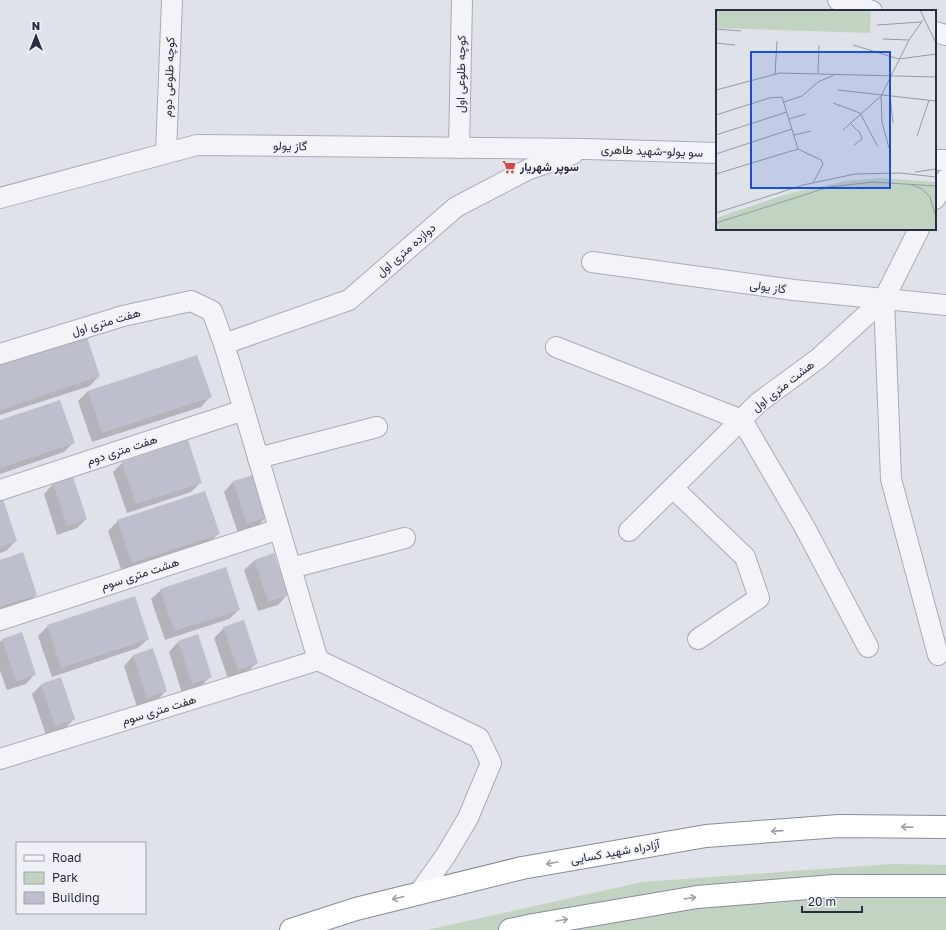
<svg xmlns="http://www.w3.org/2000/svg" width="946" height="930" font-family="'Golos Text',Vazirmatn,sans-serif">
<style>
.green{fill:#c2d3c1}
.shadow{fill:#0003}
.building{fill:#bdc0cc}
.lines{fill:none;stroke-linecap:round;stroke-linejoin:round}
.street-casing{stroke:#a9acb7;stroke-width:22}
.highway-casing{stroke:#878ca0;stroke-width:24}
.street{stroke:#f3f4f7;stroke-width:20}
.highway{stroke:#fff;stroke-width:22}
.oneway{stroke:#9ea0aa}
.labels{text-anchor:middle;stroke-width:3.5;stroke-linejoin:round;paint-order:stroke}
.street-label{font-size:12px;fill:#282d41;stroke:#f0f1f7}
.poi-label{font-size:12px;font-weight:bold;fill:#282d41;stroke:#f0f1f7;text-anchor:start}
.inset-road{fill:none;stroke:#969aa6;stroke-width:1}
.view{fill:#1d4ed8;fill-opacity:0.15;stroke:#1d4ed8;stroke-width:2}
.inset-edge{fill:none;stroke:#282d41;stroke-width:2}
</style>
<rect width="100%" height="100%" fill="#e0e2e9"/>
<polygon class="green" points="892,864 946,865 946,930 427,930 642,882"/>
<g class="shadow">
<polygon points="197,356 210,397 201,407 92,442 78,401 88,391"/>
<polygon points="0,363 99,376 90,386 0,415"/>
<polygon points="0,421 74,442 64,452 0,474"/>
<polygon points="123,462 201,482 191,492 127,513 113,472"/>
<polygon points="252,476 266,517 257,527 238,533 224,492 233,482"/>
<polygon points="72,478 86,519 77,528 57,535 44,494 53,484"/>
<polygon points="0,501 16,541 6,551 0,553"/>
<polygon points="118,521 218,534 209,543 122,572 108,531"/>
<polygon points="273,554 287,595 278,605 258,611 244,570 254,561"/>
<polygon points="0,561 36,595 26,604 0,613"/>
<polygon points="161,590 239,610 229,619 165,640 151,599"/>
<polygon points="48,626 148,639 138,648 52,677 38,636"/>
<polygon points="224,628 257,663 247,672 228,679 214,638"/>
<polygon points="197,636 211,676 201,686 182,693 169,652 178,642"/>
<polygon points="2,640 35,674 26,684 7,690 0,671 0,642"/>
<polygon points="152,650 166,691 157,700 137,707 124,666 133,656"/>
<polygon points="41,685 74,719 64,729 46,735 32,694"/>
</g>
<g class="building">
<polygon points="86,334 100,376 0,410 0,362"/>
<polygon points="197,355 212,397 102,433 88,391"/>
<polygon points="60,400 75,443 0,468 0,420"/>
<polygon points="188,440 202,483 136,504 122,462"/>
<polygon points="253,475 267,517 247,524 233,481"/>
<polygon points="73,477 87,519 67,526 53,483"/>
<polygon points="205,491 220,534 132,563 117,520"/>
<polygon points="3,499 17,541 0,547 0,500"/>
<polygon points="23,552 37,595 0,607 0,560"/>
<polygon points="274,553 288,595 268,602 254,560"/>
<polygon points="226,567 240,610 174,631 160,589"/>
<polygon points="135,596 149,639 61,668 47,625"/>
<polygon points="244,620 258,663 238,670 223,627"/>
<polygon points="22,632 36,675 16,681 2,639"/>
<polygon points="198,634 212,677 192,684 178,641"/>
<polygon points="153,648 167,691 147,698 133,655"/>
<polygon points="61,677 75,719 55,726 41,684"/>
</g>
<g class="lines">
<defs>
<g id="street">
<polyline points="838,0 872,11"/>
<polyline points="935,32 946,35"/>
<polyline points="459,148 462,0"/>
<polyline points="166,153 172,0"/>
<polyline points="935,160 946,160"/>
<polyline points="0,198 197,145 586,149 717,153"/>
<polyline points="935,199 946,179"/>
<polyline points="592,262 794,290 946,305"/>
<polyline points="884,299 891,479 938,655"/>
<polyline points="224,344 349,300 456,207 529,169 573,154"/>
<polyline points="556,347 742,420 804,526 868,647"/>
<polyline points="0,354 123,316 191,301 212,311 224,344 244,410 318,660 479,738 491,763 468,818 446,855 419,893"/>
<polyline points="258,458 377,427"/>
<polyline points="673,488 745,557 759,598 698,639"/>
<polyline points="0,490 244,410"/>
<polyline points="629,531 758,403 819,358 884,299 919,229"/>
<polyline points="291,568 405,538"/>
<polyline points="0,620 279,529"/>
<polyline points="0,759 318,660"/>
</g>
<g id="highway">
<polyline points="291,930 356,909 522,868 706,836 839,826 946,827"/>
<polyline points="510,930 533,925 697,897 834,886 946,886"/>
</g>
</defs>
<use href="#street" class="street-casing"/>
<use href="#highway" class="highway-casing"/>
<use href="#street" class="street"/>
<use href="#highway" class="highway"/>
</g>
<defs><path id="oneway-shaft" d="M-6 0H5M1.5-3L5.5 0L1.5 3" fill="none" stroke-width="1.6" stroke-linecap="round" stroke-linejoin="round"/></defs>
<g class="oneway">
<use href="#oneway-shaft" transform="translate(907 827) rotate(-179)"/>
<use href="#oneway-shaft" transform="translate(777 831) rotate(176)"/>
<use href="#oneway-shaft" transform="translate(552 863) rotate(170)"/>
<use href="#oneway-shaft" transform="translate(398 898) rotate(166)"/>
<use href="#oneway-shaft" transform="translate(690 898) rotate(-9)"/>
<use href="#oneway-shaft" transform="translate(562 920) rotate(-9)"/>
</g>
<defs>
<symbol id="supermarket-bare" viewBox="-9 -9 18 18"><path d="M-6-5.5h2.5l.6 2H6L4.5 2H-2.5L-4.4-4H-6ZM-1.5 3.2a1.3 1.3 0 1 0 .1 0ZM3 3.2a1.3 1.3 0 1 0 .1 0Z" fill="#d04a43" stroke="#f0f1f7" stroke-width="2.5" paint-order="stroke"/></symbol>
</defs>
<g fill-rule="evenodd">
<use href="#supermarket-bare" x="499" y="157" width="20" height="20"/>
</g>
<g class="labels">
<g class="street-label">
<text transform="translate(461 74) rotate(-89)" y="4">کوچه طلوعی اول</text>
<text transform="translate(169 77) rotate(-88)" y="4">کوچه طلوعی دوم</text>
<text transform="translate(290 146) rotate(1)" y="4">گاز یولو</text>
<text transform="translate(652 151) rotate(2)" y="4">سو یولو-شهید طاهری</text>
<text transform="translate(406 250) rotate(-41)" y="4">دوازده متری اول</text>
<text transform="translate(768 287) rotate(8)" y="4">گاز یولی</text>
<text transform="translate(106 322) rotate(-16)" y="4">هفت متری اول</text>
<text transform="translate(783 386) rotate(-38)" y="4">هشت متری اول</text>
<text transform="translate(122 450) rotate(-18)" y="4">هفت متری دوم</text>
<text transform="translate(140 574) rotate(-18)" y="4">هشت متری سوم</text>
<text transform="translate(159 710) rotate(-17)" y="4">هفت متری سوم</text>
<text transform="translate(615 852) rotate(-10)" y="4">آزادراه شهید کسایی</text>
</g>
<g class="poi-label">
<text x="520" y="171">سوپر شهریار</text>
</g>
</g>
<g transform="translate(716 10)">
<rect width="220" height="220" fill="#e0e2e9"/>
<path d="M0,0H155L154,23L0,18ZM166,168L220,172V220H0V208L71,184L129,171Z" fill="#c2d3c1"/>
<path class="inset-road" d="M204,0L220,33M161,15L205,12M0,19L25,21M167,29L193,30M0,33L19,35M137,35L183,49L220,44M102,63L103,35M59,64L61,31M0,80L64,63L220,67M122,80L220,91M165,86L166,112L173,138M174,86L177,113M68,92L86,86L102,72L118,65M117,93L144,103L162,137M0,105L53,88L66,87L82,139L105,150L107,154L97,173M73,109L90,104M134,113L144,123L146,129L138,135M127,120L165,86L193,30L207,10M0,125L71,102M78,125L95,121M201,126L213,90M0,144L76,119M199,162L220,159M0,164L82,139M196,175L206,179L214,187L220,207M0,203L87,175L139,164L184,163L220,167M0,213L113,177L157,172L220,176"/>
<path class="view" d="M35,42H174V178H35Z"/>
<rect width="220" height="220" class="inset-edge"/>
</g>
<rect x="16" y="842" width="130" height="72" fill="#f0f1f7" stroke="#a0a3ae"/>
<rect x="24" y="855" width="20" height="6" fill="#f3f4f7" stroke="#a0a3ae"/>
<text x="52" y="862" font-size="12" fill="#282d41">Road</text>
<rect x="24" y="872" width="20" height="12" fill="#c2d3c1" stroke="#a0a3ae"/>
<text x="52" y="882" font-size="12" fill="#282d41">Park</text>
<rect x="24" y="892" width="20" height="12" fill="#bdc0cc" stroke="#a0a3ae"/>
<text x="52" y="902" font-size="12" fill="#282d41">Building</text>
<g transform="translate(36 36)" stroke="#f0f1f7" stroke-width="3" paint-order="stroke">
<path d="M0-3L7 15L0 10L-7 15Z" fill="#282d41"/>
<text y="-6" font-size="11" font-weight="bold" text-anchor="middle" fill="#282d41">N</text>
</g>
<path d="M802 906v6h60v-6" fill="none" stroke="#282d41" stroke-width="2"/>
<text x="808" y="906" font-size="12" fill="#282d41" stroke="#f0f1f7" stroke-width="3" paint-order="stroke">20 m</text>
</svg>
